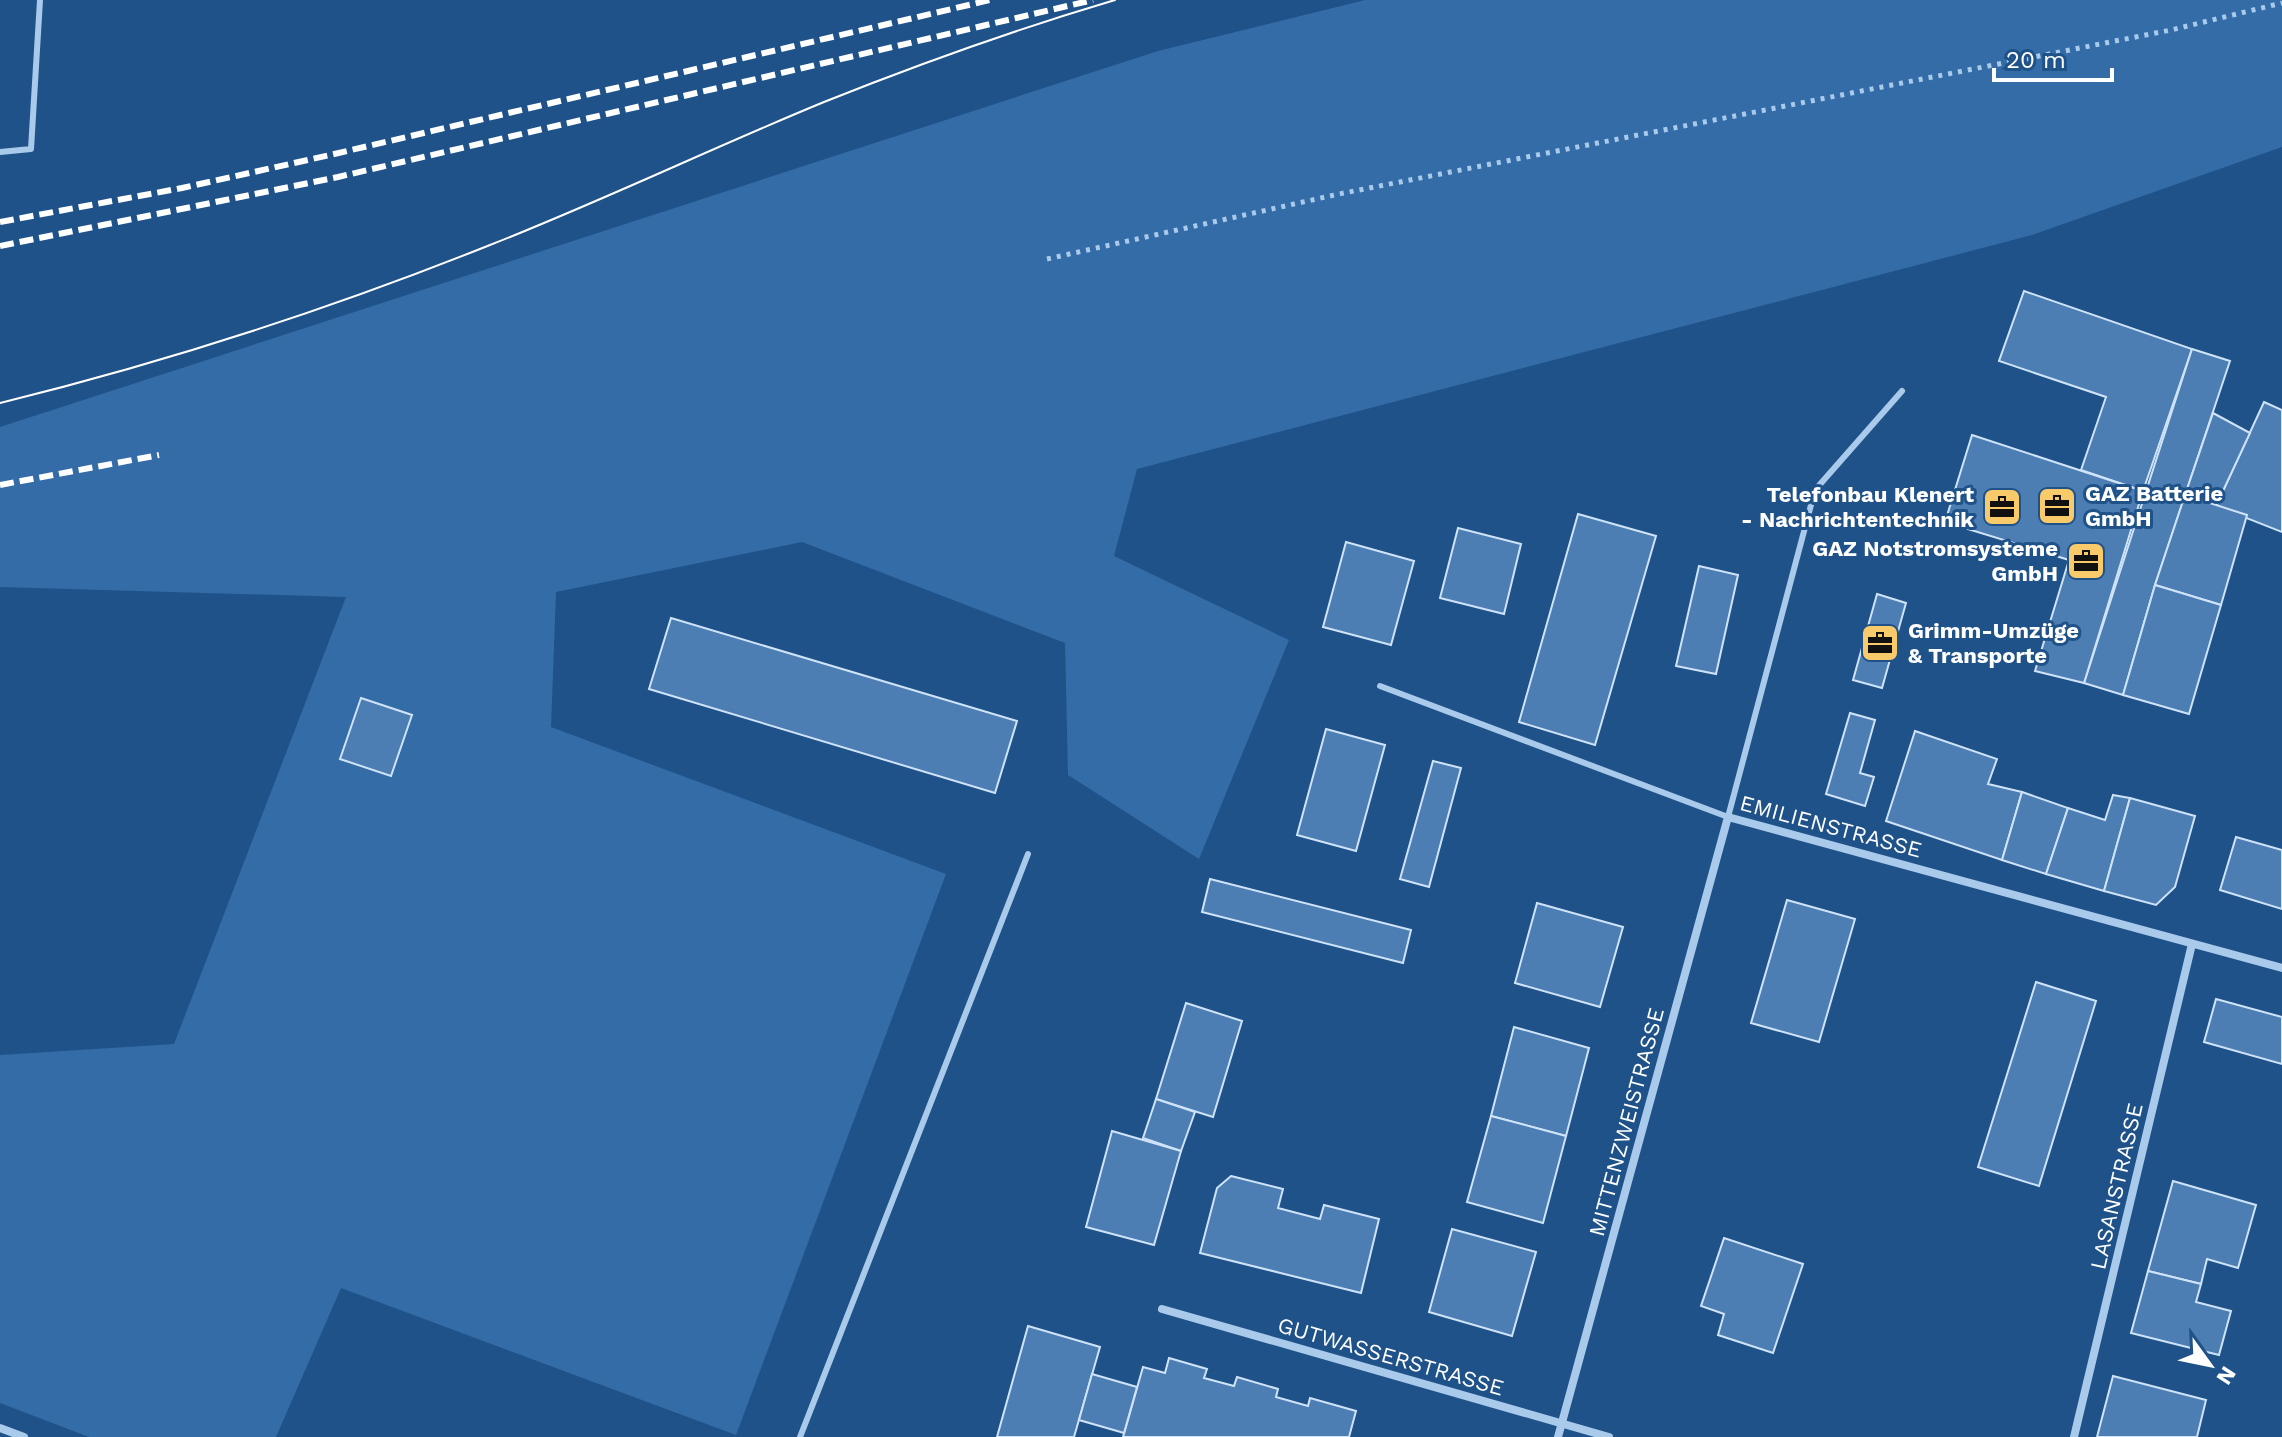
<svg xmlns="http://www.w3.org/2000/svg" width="2282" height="1437" font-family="'Work Sans',sans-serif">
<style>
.green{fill:#336ca7}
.building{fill:#4c7eb3;stroke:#cfe3f8;stroke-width:2}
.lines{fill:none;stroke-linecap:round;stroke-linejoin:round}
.path{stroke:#aacaeb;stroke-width:5;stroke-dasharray:4 6;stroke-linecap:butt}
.lane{stroke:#aacaeb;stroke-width:6}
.street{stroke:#aacaeb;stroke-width:8}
.tram{stroke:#fff;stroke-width:2}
.rail{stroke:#fff;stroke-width:6;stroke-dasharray:14 6;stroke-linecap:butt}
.labels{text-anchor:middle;stroke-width:6;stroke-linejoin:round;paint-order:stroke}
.poi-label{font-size:22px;font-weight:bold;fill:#fff;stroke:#1f5289;text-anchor:start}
.street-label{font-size:22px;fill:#fff;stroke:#1f5289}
</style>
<rect width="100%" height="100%" fill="#1f5289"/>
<polygon class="green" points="1365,0 2282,0 2282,147 2032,235 1137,469 1114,556 1289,640 1199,859 1068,775 1065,643 802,542 556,592 551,727 946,874 736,1435 341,1288 276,1437 89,1437 0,1403 0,1055 174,1044 346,597 0,587 0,427 1158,51"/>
<g class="building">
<polygon points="2024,291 2192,349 2143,491 2081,470 2106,397 1999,361"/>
<polygon points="2192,349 2230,361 2155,585 2123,695 2084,683"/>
<polygon points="2264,402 2282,410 2282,532 2216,506"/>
<polygon points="2213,413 2250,433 2216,506 2185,495"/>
<polygon points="1972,435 2143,491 2084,683 2035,671 2069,560 1945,522"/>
<polygon points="2185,495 2247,515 2221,605 2155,585"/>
<polygon points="1578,514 1656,536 1595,745 1519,722"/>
<polygon points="1458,528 1521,544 1504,614 1440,598"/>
<polygon points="1346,542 1414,561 1391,645 1323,627"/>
<polygon points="1699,566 1738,575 1716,674 1676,666"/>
<polygon points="2155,585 2221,605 2189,714 2123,695"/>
<polygon points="1877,594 1906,603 1882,688 1853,680"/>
<polygon points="671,618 1017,721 995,793 649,689"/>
<polygon points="361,698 412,715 391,776 340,759"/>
<polygon points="1850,713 1875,720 1860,773 1874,777 1865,806 1826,794"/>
<polygon points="1326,729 1385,745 1356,851 1297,835"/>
<polygon points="1915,731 1997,759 1988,784 2022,792 2002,860 1886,821"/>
<polygon points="1433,761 1461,768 1429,887 1400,879"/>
<polygon points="2022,792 2068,808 2046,874 2002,860"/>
<polygon points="2113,795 2130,798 2104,891 2046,874 2068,808 2105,820"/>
<polygon points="2130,798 2195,816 2175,887 2156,905 2104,891"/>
<polygon points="2236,837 2282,850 2282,909 2220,890"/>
<polygon points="1210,879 1411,930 1403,963 1202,912"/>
<polygon points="1787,900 1855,919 1819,1042 1751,1023"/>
<polygon points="1537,903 1623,927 1600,1007 1515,983"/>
<polygon points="2036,982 2096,1001 2039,1186 1978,1167"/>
<polygon points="2216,999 2282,1017 2282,1064 2204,1042"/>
<polygon points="1186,1003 1242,1021 1213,1117 1156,1099"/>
<polygon points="1514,1027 1589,1048 1566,1136 1491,1116"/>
<polygon points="1156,1099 1195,1112 1181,1151 1143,1138"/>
<polygon points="1491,1116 1566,1136 1543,1223 1467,1202"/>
<polygon points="1112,1131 1181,1151 1154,1245 1086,1227"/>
<polygon points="1231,1176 1283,1189 1278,1208 1320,1219 1324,1205 1379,1219 1361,1293 1200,1253 1217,1188"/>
<polygon points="2173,1181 2256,1205 2238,1268 2207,1259 2201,1284 2148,1271"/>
<polygon points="1452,1229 1536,1252 1512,1336 1429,1312"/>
<polygon points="1724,1238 1803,1264 1773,1353 1718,1335 1724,1314 1701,1306"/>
<polygon points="2148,1271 2201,1284 2196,1302 2231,1311 2219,1355 2131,1333"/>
<polygon points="1028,1326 1100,1347 1074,1437 997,1437"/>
<polygon points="1169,1358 1207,1369 1204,1378 1234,1386 1237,1377 1278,1389 1276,1397 1308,1406 1310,1398 1356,1411 1349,1437 1123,1437 1143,1367 1165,1373"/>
<polygon points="1092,1374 1137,1387 1124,1433 1079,1420"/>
<polygon points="2113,1376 2206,1400 2197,1437 2097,1437"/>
</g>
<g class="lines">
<polyline class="path" points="1047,259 1339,194 2171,30 2282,3"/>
<g class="lane">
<polyline points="0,152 31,149 40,0"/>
<polyline points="1380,686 1728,817 1815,490 1902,391"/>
<polyline points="800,1437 1028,854"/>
</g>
<g class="street">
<polyline points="1162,1309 1609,1437"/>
<polyline points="0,1428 24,1437"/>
<polyline points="1558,1437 1728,817 2282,968"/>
<polyline points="2074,1437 2192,944"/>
</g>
<path class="tram" d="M0,403C167,362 330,309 490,245C602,201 712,148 824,102C919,64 1017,29 1115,0"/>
<g class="rail">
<polyline points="0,222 182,188 330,155 990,0"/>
<polyline points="0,246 338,177 1093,0"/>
<polyline points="0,485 159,455"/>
</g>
</g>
<defs>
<symbol id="office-square" viewBox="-11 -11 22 22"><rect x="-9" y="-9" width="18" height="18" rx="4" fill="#f9ca6a" stroke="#1f5289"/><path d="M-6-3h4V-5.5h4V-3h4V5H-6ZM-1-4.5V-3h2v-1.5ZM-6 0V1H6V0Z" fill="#111"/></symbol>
</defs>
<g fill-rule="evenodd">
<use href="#office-square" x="2035" y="484" width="44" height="44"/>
<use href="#office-square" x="1980" y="485" width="44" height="44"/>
<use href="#office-square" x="2064" y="539" width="44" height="44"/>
<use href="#office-square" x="1858" y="621" width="44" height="44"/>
</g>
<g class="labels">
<g class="poi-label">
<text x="2085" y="501">GAZ Batterie<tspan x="2085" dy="25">GmbH</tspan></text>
<text x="1974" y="502" text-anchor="end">Telefonbau Klenert<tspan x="1974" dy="25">- Nachrichtentechnik</tspan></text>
<text x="2058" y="556" text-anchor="end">GAZ Notstromsysteme<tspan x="2058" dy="25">GmbH</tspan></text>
<text x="1908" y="638">Grimm-Umzüge<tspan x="1908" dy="25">&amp; Transporte</tspan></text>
</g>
<g class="street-label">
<text transform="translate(1831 826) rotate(15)" y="8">EMILIENSTRASSE</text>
<text transform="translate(1626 1122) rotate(-75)" y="8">MITTENZWEISTRASSE</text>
<text transform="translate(2116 1186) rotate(-77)" y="8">LASANSTRASSE</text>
<text transform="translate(1391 1356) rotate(16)" y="8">GUTWASSERSTRASSE</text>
</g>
</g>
<g transform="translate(2210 1365) rotate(123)" stroke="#1f5289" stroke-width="6" paint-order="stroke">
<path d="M0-6L14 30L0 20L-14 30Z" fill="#ffffff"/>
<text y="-12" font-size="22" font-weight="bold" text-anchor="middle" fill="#ffffff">N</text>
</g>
<path d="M1994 68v12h118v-12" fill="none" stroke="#ffffff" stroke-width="4"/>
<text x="2006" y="68" font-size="24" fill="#ffffff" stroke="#1f5289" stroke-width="6" paint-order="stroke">20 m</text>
</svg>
